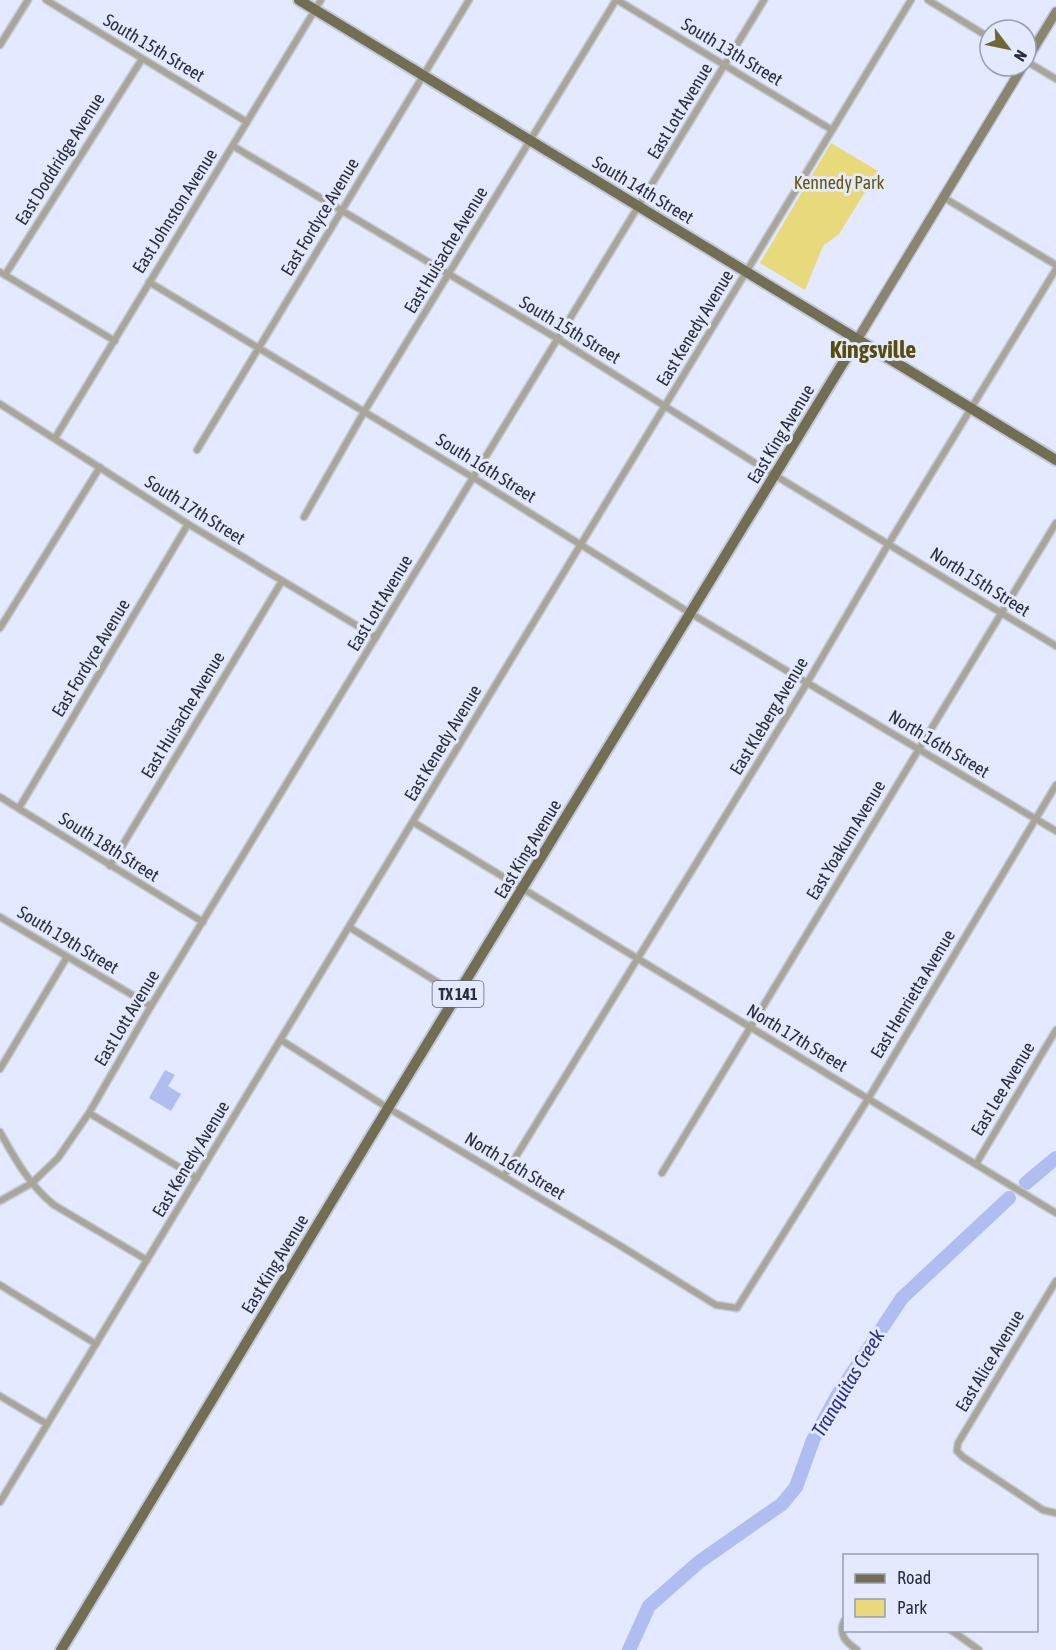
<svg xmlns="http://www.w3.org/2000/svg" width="1056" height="1650" font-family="'Asap Condensed',sans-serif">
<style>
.green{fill:#e8d97a}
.water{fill:#b0bdf0}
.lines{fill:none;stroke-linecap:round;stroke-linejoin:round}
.river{stroke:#b0bdf0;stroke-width:14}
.street-casing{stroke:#c2c7db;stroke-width:9}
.secondary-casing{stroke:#c2c7db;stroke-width:12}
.primary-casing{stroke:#c2c7db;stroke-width:14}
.street{stroke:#a8a697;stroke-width:6}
.secondary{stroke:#89856f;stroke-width:9}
.primary{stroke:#726e52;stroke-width:10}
.labels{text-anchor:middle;stroke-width:6;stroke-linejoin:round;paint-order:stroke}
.shield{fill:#e3e9fe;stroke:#626676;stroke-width:1.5}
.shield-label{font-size:16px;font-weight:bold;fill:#2a2e3b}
.street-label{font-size:18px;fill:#2a2e3b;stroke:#e3e9fe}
.park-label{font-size:18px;fill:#63580a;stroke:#e3e9fe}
.water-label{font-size:20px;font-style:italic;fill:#292e8b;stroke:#e3e9fe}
.district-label{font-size:24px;font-weight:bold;fill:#564d0e;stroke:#e3e9fe}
</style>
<rect width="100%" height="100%" fill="#e3e9fe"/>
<polygon class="green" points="831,143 878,171 839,234 823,246 805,290 760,263"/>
<polygon class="water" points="165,1070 175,1075 168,1086 181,1094 171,1111 149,1098"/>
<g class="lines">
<g class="river">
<polyline points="1026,1183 1056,1158"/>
<polyline points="629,1650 649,1606 699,1562 782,1504 796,1487 813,1440 837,1396 902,1298 1009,1198"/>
</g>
<defs>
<g id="street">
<polyline points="46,0 247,122"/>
<polyline points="617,0 832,130"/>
<polyline points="928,0 990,38"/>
<polyline points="0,45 28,0"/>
<polyline points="1026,61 1056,79"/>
<polyline points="233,146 558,339 776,476 1056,646"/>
<polyline points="943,197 1056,265"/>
<polyline points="0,272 115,341"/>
<polyline points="5,275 142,59"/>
<polyline points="149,282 474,478 690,613 1056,831"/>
<polyline points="0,404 188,524 376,637"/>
<polyline points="55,438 321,0"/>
<polyline points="197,450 469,0"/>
<polyline points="304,517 364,412 616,0"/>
<polyline points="0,628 100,467"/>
<polyline points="0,797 203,922"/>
<polyline points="19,808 188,524"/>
<polyline points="413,822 1056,1213"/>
<polyline points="110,866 282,581"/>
<polyline points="0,917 151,1006"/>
<polyline points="349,927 458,995"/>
<polyline points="281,1040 388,1108 619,1245 716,1305 737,1308 868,1099 1056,785"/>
<polyline points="0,1069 67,957"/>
<polyline points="89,1113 197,1178"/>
<path d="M0,1132C15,1159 30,1186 54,1205L147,1260"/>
<polyline points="976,1164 1056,1030"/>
<polyline points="662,1173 1056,523"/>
<polyline points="504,1176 807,683 889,543 1056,269"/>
<polyline points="0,1201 32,1183 58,1158 89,1113 151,1006 764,0"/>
<polyline points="1056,1281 958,1443 957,1451 963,1457 1043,1510 1056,1513"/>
<polyline points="0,1285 96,1344"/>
<polyline points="0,1396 47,1424"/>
<polyline points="0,1502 911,0"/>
<path d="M844,1621C838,1635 846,1642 857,1650"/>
<polyline points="951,1630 979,1650"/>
</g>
<g id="secondary">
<polyline points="1026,61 1056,12"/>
<polyline points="857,340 1023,66"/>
</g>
<g id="primary">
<polyline points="299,0 1056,460"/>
<polyline points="61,1650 388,1108 857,340"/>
</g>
</defs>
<use href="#street" class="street-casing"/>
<use href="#secondary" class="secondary-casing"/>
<use href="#primary" class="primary-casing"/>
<use href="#street" class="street"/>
<use href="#secondary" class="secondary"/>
<use href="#primary" class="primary"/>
</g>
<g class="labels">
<rect class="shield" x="432.5" y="981" width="51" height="26" rx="4.5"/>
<g class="shield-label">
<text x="458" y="1000">TX 141</text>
</g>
<g class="street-label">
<text transform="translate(154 48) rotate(31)" y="6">South 15th Street</text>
<text transform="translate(732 52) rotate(31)" y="6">South 13th Street</text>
<text transform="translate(680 111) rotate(-59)" y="6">East Lott Avenue</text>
<text transform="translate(60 159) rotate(-58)" y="6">East Doddridge Avenue</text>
<text transform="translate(643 190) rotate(31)" y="6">South 14th Street</text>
<text transform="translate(175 211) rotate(-58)" y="6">East Johnston Avenue</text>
<text transform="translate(320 217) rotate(-59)" y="6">East Fordyce Avenue</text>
<text transform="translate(446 250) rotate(-59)" y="6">East Huisache Avenue</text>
<text transform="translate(695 328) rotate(-59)" y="6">East Kenedy Avenue</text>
<text transform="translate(570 330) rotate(31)" y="6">South 15th Street</text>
<text transform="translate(781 434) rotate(-59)" y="6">East King Avenue</text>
<text transform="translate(486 468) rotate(32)" y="6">South 16th Street</text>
<text transform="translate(195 510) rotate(32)" y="6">South 17th Street</text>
<text transform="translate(980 582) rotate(32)" y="6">North 15th Street</text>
<text transform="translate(380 603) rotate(-59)" y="6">East Lott Avenue</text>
<text transform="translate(91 658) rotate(-59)" y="6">East Fordyce Avenue</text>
<text transform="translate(183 715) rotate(-59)" y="6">East Huisache Avenue</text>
<text transform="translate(769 716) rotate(-59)" y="6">East Kleberg Avenue</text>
<text transform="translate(443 743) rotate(-59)" y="6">East Kenedy Avenue</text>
<text transform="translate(939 744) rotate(31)" y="6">North 16th Street</text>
<text transform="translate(846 840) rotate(-59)" y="6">East Yoakum Avenue</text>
<text transform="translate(109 847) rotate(32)" y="6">South 18th Street</text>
<text transform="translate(528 849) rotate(-59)" y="6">East King Avenue</text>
<text transform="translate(68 940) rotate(31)" y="6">South 19th Street</text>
<text transform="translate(913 994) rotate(-59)" y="6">East Henrietta Avenue</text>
<text transform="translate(127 1018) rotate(-59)" y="6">East Lott Avenue</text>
<text transform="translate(797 1038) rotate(31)" y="6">North 17th Street</text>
<text transform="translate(1003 1089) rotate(-59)" y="6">East Lee Avenue</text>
<text transform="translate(191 1159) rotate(-59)" y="6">East Kenedy Avenue</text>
<text transform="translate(515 1166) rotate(31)" y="6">North 16th Street</text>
<text transform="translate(275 1264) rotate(-59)" y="6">East King Avenue</text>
<text transform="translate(990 1361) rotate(-59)" y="6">East Alice Avenue</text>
</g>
<g class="park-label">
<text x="839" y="189">Kennedy Park</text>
</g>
<g class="water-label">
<text transform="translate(848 1383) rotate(-59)" y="7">Tranquitas Creek</text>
</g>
<g class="district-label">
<text x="873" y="358">Kingsville</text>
</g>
</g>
<rect x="843" y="1554" width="195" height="78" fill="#e3e9fe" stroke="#999eb0" stroke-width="1.5"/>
<rect x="855" y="1574" width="30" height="9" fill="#726e52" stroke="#999eb0" stroke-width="1.5"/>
<text x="897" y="1584" font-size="18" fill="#2a2e3b">Road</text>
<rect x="855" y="1599" width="30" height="18" fill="#e8d97a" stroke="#999eb0" stroke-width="1.5"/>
<text x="897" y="1614" font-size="18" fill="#2a2e3b">Park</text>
<g transform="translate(1008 48) rotate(122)"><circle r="28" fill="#e3e9fe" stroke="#999eb0" stroke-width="1.5"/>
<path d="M0-4.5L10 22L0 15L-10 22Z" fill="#706734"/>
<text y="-9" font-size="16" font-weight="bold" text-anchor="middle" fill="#2a2e3b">N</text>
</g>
</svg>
